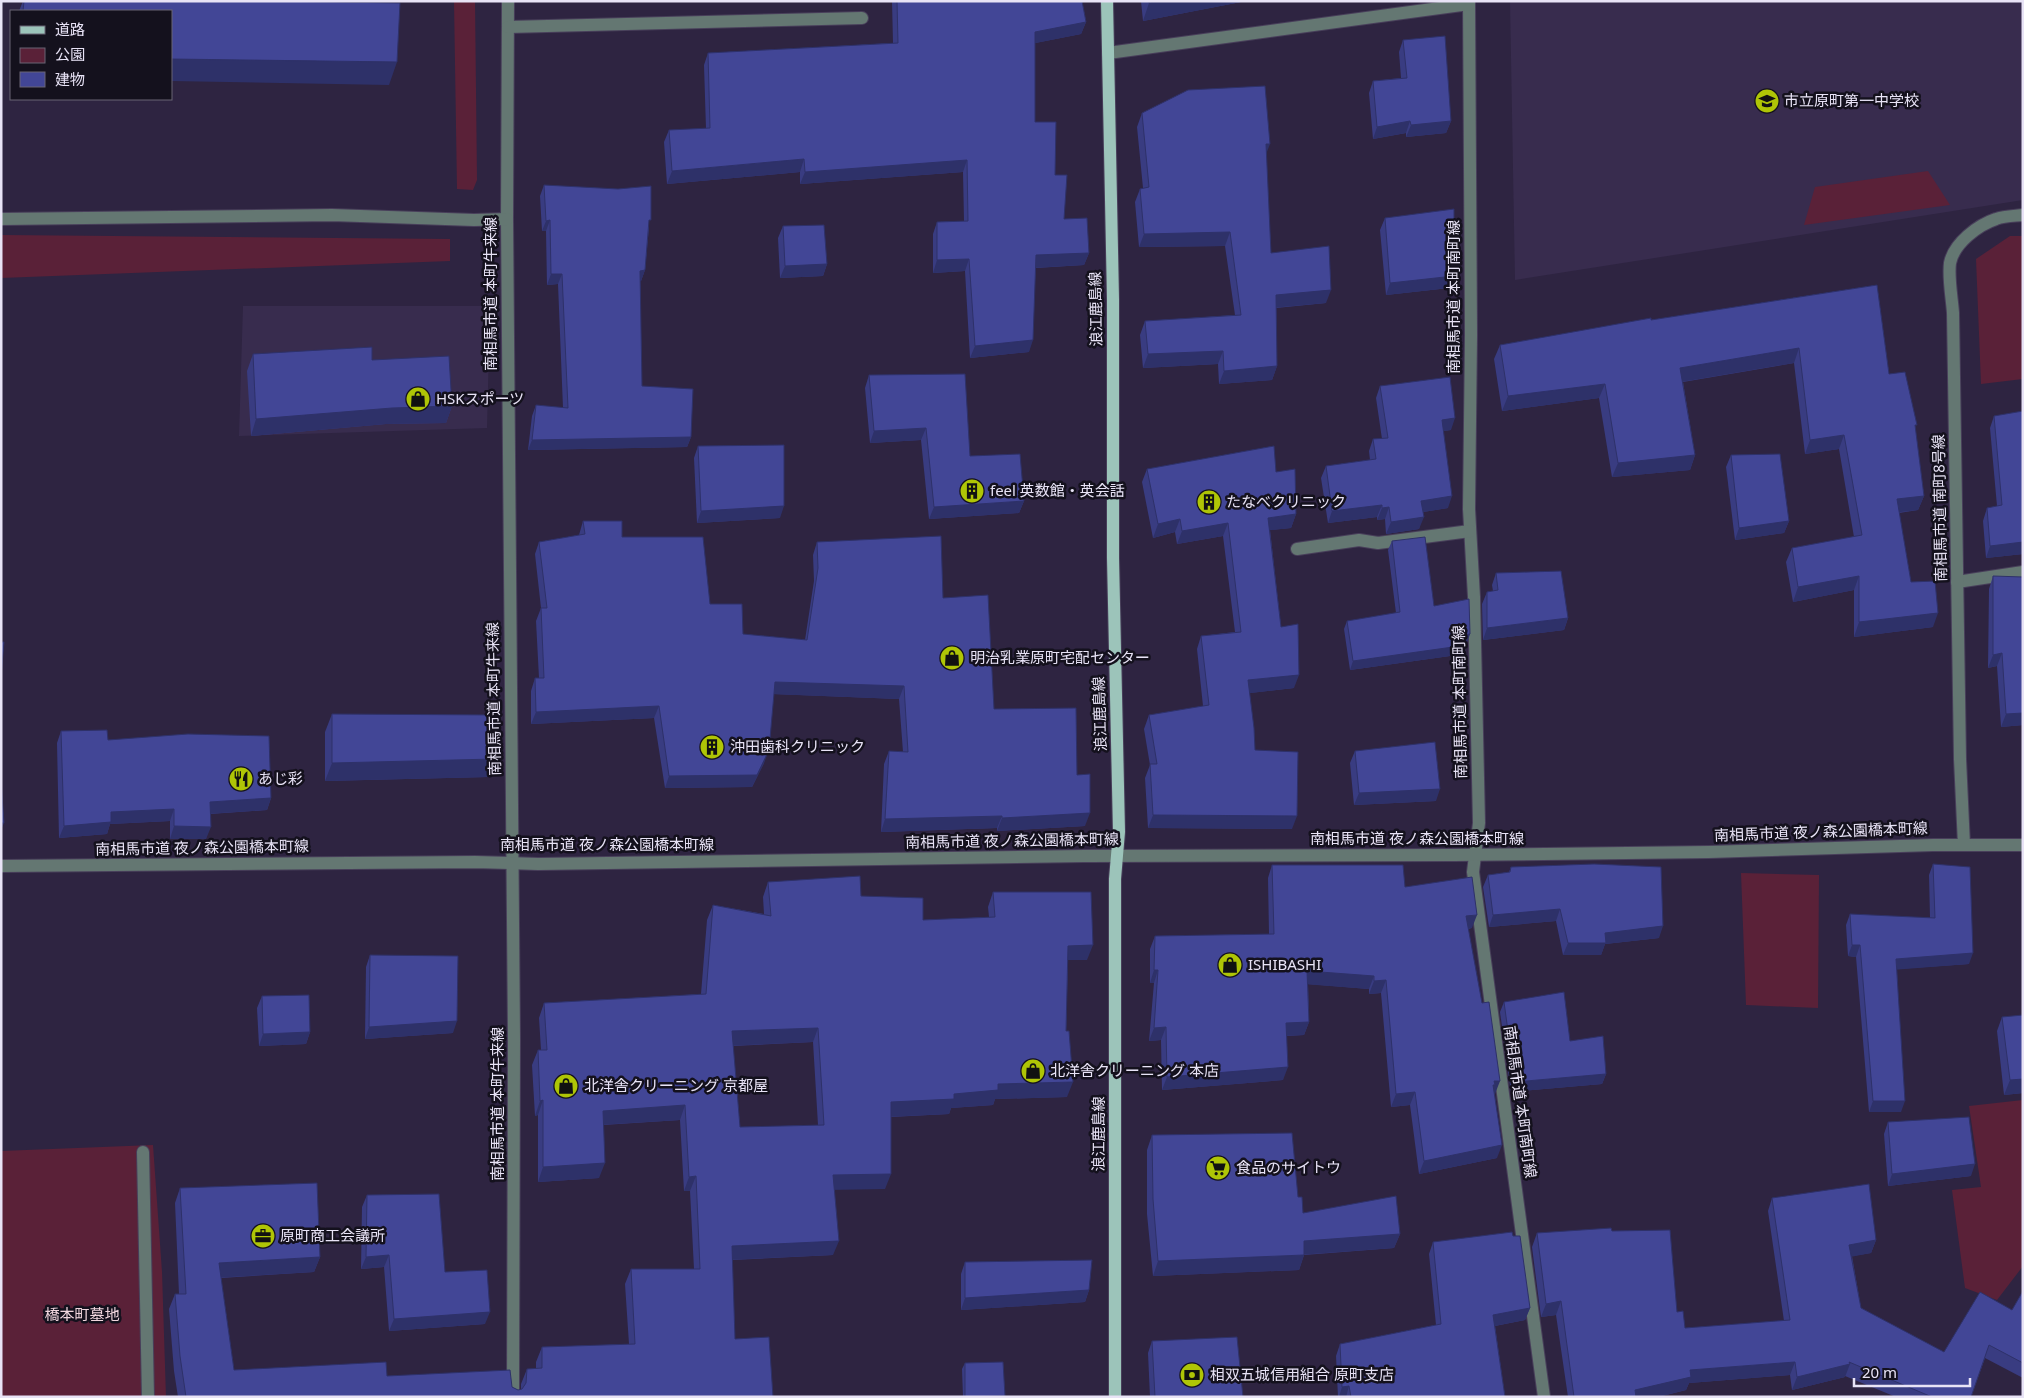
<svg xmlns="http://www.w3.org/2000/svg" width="2024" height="1398" font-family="'Noto Sans','Noto Sans JP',sans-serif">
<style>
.built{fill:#382c4e}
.green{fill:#5a2138}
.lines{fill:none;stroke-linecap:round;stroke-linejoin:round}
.minor-casing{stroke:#483f5a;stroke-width:14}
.major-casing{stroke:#483f5a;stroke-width:14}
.minor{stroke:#647772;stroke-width:12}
.major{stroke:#9cc4ba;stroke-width:12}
.wall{fill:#393c81;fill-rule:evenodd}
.shaded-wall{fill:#2e3169}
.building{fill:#424696;stroke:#2e3169;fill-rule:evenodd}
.labels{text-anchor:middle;stroke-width:5;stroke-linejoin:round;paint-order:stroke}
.poi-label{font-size:15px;fill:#e8e3f6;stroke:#14111d;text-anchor:start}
.street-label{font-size:15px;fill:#e8e3f6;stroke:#14111d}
.park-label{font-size:15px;fill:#f1d6de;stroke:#14111d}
</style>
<rect width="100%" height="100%" fill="#2e2441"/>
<g class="built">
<polygon points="1510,1 2023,1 2023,200 1515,280"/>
<polygon points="243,306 490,306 487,428 239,436"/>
</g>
<g class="green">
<polygon points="454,1 475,1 477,180 473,190 457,189"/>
<polygon points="1928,171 1950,205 1804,225 1815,187"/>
<polygon points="1,235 450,239 450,261 1,278"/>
<polygon points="2010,236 2023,236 2023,379 1981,384 1976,259"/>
<polygon points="1741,873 1819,875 1818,1008 1746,1005"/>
<polygon points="2023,1100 2023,1266 1997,1300 1965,1288 1952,1190 1981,1187 1969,1106"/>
<polygon points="153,1145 162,1272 166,1397 1,1397 1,1151"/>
</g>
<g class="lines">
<defs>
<g id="minor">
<polyline points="508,1 507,219 514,1039 513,1397"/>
<polyline points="1469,1 1471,335 1469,509 1474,597 1479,823 1473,872 1544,1397"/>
<polyline points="508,27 862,18"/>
<polyline points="1108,53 1469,4"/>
<polyline points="1,219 332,215 474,220 507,219"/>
<polyline points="1297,549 1359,540 1378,543 1470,531"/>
<polyline points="1957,582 2023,572"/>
<path d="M1964,845L1960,759L1953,313C1952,298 1948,278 1950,263C1954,243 1978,225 1996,219C2004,216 2014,216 2023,215"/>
<polyline points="1,866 475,862 538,864 1084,856 1454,855 1709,852 1933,845 2023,845"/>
<polyline points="143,1152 148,1397"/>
</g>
<polyline id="major" points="1107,1 1113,299 1113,558 1119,832 1115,879 1115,1397"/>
</defs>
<use href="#minor" class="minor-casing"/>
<use href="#major" class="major-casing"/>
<use href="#minor" class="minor"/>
<use href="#major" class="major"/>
</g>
<g class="wall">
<polygon points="23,1 269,1 389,85 171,11 19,11"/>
<polygon points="892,1 1082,1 1086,22 1081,34 1035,43 1035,122 1055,175 1064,219 1089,253 1084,265 1036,268 1029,352 970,358 965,271 933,273 933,234 937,222 964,221 963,172 800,184 800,172 667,184 664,142 669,130 706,129 704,65 708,53 893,43"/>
<polygon points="1141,1 1241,1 1241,2 1143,21"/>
<polygon points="1403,40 1451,121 1446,133 1406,137 1406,133 1373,139 1369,93 1373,81 1401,78 1399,52"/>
<polygon points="1142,113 1266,155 1271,253 1326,303 1276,308 1277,366 1272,380 1219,384 1218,364 1143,368 1140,335 1145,321 1235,315 1225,246 1139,247 1135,202 1140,189 1143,188 1137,127"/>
<polygon points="544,185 649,227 645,270 641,281 640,281 642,386 691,437 687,447 528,450 532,416 536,405 563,408 558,284 547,285 546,231 542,231 540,196"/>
<polygon points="1385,218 1449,288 1386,295 1380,230"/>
<polygon points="783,226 827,264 823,276 780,278 778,238"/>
<polygon points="1877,285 1889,374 1915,428 1924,496 1918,510 1899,513 1911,582 1933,627 1854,637 1854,590 1793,602 1786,562 1792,548 1854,537 1839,449 1805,454 1794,363 1683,382 1695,455 1690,470 1612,477 1599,398 1502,411 1494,359 1500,345 1651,320"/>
<polygon points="253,354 372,360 452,406 446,423 386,424 251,436 247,371"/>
<polygon points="869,375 970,456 1024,501 1019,513 929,519 921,440 870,443 865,388"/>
<polygon points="1380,386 1451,430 1443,431 1448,508 1423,512 1419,529 1386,534 1385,519 1377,520 1377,517 1328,523 1321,478 1326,466 1370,460 1369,451 1373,439 1382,439 1376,398"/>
<polygon points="1994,416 2023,554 1986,558 1983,521 1987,508 1997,506 1990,428"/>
<polygon points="698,446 780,518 697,523 694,458"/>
<polygon points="1731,455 1789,521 1784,533 1735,540 1726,467"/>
<polygon points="1147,469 1276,472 1296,514 1291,528 1270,530 1281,627 1294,688 1249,693 1255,750 1292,829 1148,828 1145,778 1150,765 1144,729 1149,715 1203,706 1197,649 1201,636 1235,632 1223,536 1177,544 1175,532 1153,538 1142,482"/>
<polygon points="583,521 622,537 710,604 743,634 805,640 814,581 813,555 817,542 943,598 994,709 1077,775 1085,826 997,831 997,828 881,832 884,764 889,751 903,752 899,699 774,694 764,763 752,787 665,788 654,718 531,724 531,691 535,678 539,678 536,621 541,608 535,554 539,542 579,535"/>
<polygon points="1392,541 1434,606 1470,634 1467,642 1453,644 1450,656 1350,670 1344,629 1347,621 1396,613 1388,550"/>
<polygon points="1496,573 1568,618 1564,630 1483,640 1482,604 1487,592 1493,591 1492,585"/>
<polygon points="1993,576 2023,725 2001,727 1997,666 1988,668 1989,589"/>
<polygon points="332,714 494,759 488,777 325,781 325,732"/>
<polygon points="61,731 108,740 271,798 267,810 210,814 206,839 170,839 170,821 110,824 107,834 59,838 57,743"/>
<polygon points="1355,751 1436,801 1354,805 1350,763"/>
<polygon points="1933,864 1969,964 1897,969 1901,1112 1869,1112 1856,957 1848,956 1846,925 1850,914 1930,918 1929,875"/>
<polygon points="1272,865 1405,887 1472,928 1468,929 1495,1094 1497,1158 1419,1174 1410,1105 1391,1107 1381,993 1369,994 1369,989 1308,984 1309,1022 1304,1035 1287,1036 1283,1080 1162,1090 1161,1040 1149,1041 1154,983 1150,983 1150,949 1155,936 1269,934 1268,878"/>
<polygon points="1511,867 1659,938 1605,944 1601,955 1563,955 1556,921 1489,927 1483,887 1488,875 1509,872"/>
<path d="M768,882L861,896L923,920L989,917L988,907L993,892L1087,960H1068L1066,1031L1067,1097L995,1099L993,1105L951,1108L949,1114L891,1117L885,1189H835L833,1255L732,1260L735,1339L773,1397H178L174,1371L169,1309L175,1294H179L175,1203L180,1188L320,1257L314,1272L221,1278L234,1370L387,1376L512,1387L518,1390H521V1384L527,1369H536V1362L542,1347L629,1344L625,1284L631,1269H694L690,1191H684L680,1120L603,1125L599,1178L538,1182V1115L535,1116L532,1065L538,1050H541L539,1018L544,1003L701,994L707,920L713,905L764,914L763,897ZM813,1042L818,1125L740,1127L733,1046Z"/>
<polygon points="370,955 453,1033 365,1039 366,967"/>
<polygon points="262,996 310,1032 306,1044 259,1046 257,1008"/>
<polygon points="1504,1002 1570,1041 1606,1074 1602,1084 1511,1092 1500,1012"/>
<polygon points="2002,1017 2023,1093 2004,1095 1997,1031"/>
<polygon points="1888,1122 1971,1176 1888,1186 1884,1134"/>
<polygon points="1152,1135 1303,1213 1400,1234 1394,1248 1304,1255 1299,1270 1153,1276 1147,1214 1147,1150"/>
<polygon points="367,1195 445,1272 485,1324 389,1331 384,1267 361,1269 362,1207"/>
<polygon points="1772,1198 1876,1240 1871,1253 1852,1256 1861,1308 1944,1352 2012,1310 2023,1291 2023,1378 1985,1358 1971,1397 1896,1397 1845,1376 1845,1377 1792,1390 1790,1375 1689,1383 1686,1390 1658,1397 1568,1397 1556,1315 1541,1317 1532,1247 1537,1233 1612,1231 1677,1312 1685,1328 1784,1321 1768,1211"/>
<polygon points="1513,1236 1530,1308 1525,1320 1495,1326 1505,1397 1338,1397 1336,1356 1340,1344 1436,1325 1429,1254 1433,1242"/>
<polygon points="965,1262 1089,1290 1085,1302 961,1310 961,1274"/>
<polygon points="1152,1341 1243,1397 1150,1397 1148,1353"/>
<polygon points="1003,1362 1005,1397 963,1397 962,1369 965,1363"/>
</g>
<g class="shaded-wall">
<polygon points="1161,1 1241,1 1241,2 1143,21 1149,3"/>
<polygon points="1086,22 1081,34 1031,44 1035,32"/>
<polygon points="171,59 397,62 389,85 171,81"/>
<polygon points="1410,121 1406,133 1373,139 1377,127"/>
<polygon points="1451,121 1446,133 1406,137 1411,125"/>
<polygon points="1266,144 1270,144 1265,157"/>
<polygon points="804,159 800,172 667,184 672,171"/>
<polygon points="967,160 963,172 800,184 805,172"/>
<polygon points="550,220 546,231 542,231 546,221"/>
<polygon points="1230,232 1225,246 1139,247 1144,234"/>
<polygon points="1089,253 1084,265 1032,268 1036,255"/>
<polygon points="969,259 965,271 933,273 937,260"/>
<polygon points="827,264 823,276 780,278 785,266"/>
<polygon points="645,270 641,281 636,281 640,271"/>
<polygon points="551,274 562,274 558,284 547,285"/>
<polygon points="1454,276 1449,288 1386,295 1390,283"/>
<polygon points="1331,290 1326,303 1271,308 1276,295"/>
<polygon points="1033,340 1029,352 970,358 975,346"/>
<polygon points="1799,348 1794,363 1675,383 1680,368"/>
<polygon points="1223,351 1218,364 1143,368 1148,354"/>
<polygon points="1277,366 1272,380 1219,384 1224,371"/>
<polygon points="1605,384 1599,398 1502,411 1508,396"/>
<polygon points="452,406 446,423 386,424 251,436 256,419 392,408"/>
<polygon points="1455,418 1451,430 1437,432 1442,420"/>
<polygon points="926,428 921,440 870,443 874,431"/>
<polygon points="1844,435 1839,449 1805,454 1810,440"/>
<polygon points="691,437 687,447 528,450 532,440"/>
<polygon points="1695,455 1690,470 1612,477 1618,463"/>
<polygon points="1452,496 1448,508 1417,513 1421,501"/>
<polygon points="1924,496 1918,510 1892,513 1897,499"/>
<polygon points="1024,501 1019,513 929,519 934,507"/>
<polygon points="1382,505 1377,517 1328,523 1332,511"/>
<polygon points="784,506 780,518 697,523 701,511"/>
<polygon points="1389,507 1385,519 1377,520 1382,508"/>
<polygon points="1296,514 1291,528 1263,531 1268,518"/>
<polygon points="1424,517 1419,529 1386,534 1391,522"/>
<polygon points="1180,519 1175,532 1153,538 1158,524"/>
<polygon points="1789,521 1784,533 1735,540 1739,528"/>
<polygon points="1228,523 1223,536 1177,544 1182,531"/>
<polygon points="2023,542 2023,554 1986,558 1990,546"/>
<polygon points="1859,576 1854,590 1793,602 1798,587"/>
<polygon points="1938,613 1933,627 1854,637 1859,622"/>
<polygon points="1568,618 1564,630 1483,640 1487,628"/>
<polygon points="1470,634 1467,642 1449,644 1452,636"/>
<polygon points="1453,647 1450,656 1350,670 1353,661"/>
<polygon points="2002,653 1997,666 1988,668 1993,655"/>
<polygon points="1299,675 1294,688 1243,694 1248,680"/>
<polygon points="775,682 904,686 899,699 770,694"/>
<polygon points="659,706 654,718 531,724 536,712"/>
<polygon points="2023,713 2023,725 2001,727 2006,714"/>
<polygon points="769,750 764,763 752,787 665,788 669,776"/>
<polygon points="494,759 488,777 325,781 332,763"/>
<polygon points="1440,789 1436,801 1354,805 1359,793"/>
<polygon points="271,798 267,810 206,814 210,802"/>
<polygon points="174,809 170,821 110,824 107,834 59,838 64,826 111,812"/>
<polygon points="1090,813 1085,826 997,831 1002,818"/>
<polygon points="1153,815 1297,816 1292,829 1148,828"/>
<polygon points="1002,816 997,828 881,832 885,819"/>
<polygon points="1,823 4,823 1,830"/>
<polygon points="174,826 211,827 206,839 170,839"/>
<polygon points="1560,909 1556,921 1489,927 1493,915"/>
<polygon points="1477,915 1472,928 1461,929 1466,916"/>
<polygon points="1663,926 1659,938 1605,944 1601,955 1563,955 1568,943 1605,933"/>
<polygon points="1093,945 1087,960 1063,960 1068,946"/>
<polygon points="1852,945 1860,945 1856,957 1848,956"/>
<polygon points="1973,953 1969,964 1892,970 1896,959"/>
<polygon points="1154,970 1158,970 1154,983 1150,983"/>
<polygon points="1307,971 1374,976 1369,989 1303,984"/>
<polygon points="1386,980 1381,993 1369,994 1374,981"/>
<polygon points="457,1021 453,1033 365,1039 369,1027"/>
<polygon points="1309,1022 1304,1035 1282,1036 1286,1023"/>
<polygon points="1166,1027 1161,1040 1149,1041 1154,1028"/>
<polygon points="818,1028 813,1042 726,1046 732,1031"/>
<polygon points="310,1032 306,1044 259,1046 263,1034"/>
<polygon points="1288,1067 1283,1080 1162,1090 1167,1077"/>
<polygon points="1606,1074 1602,1084 1511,1092 1515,1082"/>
<polygon points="2023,1079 2023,1093 2004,1095 2010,1080"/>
<polygon points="1494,1081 1500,1081 1495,1094 1492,1094"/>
<polygon points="1073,1082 1067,1097 995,1099 993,1105 951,1108 949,1114 885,1117 891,1102 954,1094 998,1084"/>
<polygon points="1415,1092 1410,1105 1391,1107 1396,1094"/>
<polygon points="543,1100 538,1115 535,1116 540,1101"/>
<polygon points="1873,1101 1905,1101 1901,1112 1869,1112"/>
<polygon points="685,1105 680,1120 598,1125 603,1111"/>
<polygon points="1502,1145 1497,1158 1419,1174 1424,1161"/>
<polygon points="605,1163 599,1178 538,1182 543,1167"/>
<polygon points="1975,1164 1971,1176 1888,1186 1892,1174"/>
<polygon points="891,1174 885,1189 828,1190 833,1175"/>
<polygon points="696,1176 690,1191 684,1191 689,1177"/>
<polygon points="1400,1234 1394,1248 1298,1255 1304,1241"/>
<polygon points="1876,1240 1871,1253 1845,1258 1849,1245"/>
<polygon points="839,1241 833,1255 726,1260 732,1246"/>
<polygon points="389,1255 384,1267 361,1269 366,1257"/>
<polygon points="1304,1255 1299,1270 1153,1276 1158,1261"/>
<polygon points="320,1257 314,1272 213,1278 219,1263"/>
<polygon points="1089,1290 1085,1302 961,1310 965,1298"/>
<polygon points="1561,1301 1556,1315 1541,1317 1546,1304"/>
<polygon points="1530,1308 1525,1320 1489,1327 1493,1315"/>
<polygon points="490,1312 485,1324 389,1331 394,1319"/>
<polygon points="1795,1362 1790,1375 1689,1383 1686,1390 1658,1397 1632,1397 1635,1390 1690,1370"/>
<polygon points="1850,1364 1845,1377 1792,1390 1797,1377"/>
<polygon points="1349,1386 1346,1397 1339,1397 1342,1387"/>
</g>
<g class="building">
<polygon points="24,1 269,1 400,3 397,62 171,59 171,11 23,11"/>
<polygon points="897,1 1082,1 1086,22 1035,32 1035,122 1056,122 1055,175 1067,175 1064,219 1087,218 1089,253 1036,255 1033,340 975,346 969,259 937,260 937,222 968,221 967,160 805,172 804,159 672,171 669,130 710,128 708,53 898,43"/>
<polygon points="1149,1 1161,1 1149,3"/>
<polygon points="1445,36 1451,121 1411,125 1410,121 1377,127 1373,81 1407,78 1403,40"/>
<polygon points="1265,86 1270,144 1266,144 1271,253 1329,246 1331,290 1276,295 1277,366 1224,371 1223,351 1148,354 1145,321 1241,315 1230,232 1144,234 1140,189 1149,187 1142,113 1188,90"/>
<polygon points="544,185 618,189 651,186 651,220 649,220 645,270 640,271 642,386 693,389 691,437 532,440 536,405 568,408 562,274 551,274 550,220 546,221"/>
<polygon points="1454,209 1454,276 1390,283 1385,218"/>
<polygon points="824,225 827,264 785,266 783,226"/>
<polygon points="1877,285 1889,374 1905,372 1917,425 1915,425 1924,496 1897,499 1911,582 1935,581 1938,613 1859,622 1859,576 1798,587 1792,548 1862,535 1844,435 1810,440 1799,348 1680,368 1695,455 1618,463 1605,384 1508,396 1500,345 1651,318 1651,320"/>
<polygon points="372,347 372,360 449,356 452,406 392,408 256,419 253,354"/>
<polygon points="965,374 970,456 1020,454 1024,501 934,507 926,428 874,431 869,375"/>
<polygon points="1450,377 1455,418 1442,420 1452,496 1421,501 1424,517 1391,522 1389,507 1382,508 1382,505 1332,511 1326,466 1376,459 1373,439 1388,438 1380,386"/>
<polygon points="2023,411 2023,542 1990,546 1987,508 2002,505 1994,416"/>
<polygon points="784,445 784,506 701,511 698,446"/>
<polygon points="1274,446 1276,472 1295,469 1296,514 1268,518 1281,627 1298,624 1299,675 1248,680 1254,728 1255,750 1298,752 1297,816 1153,815 1150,764 1157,764 1149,715 1209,705 1201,636 1241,632 1228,523 1182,531 1180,519 1158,524 1147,469"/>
<polygon points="1780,454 1789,521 1739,528 1731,455"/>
<polygon points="583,521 622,521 622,537 703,537 710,604 742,604 743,634 807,640 818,568 817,542 941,536 943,598 988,595 994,709 1076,708 1077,775 1090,774 1090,813 1002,818 1002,816 885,819 889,751 908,752 904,686 775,682 769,750 757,775 669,776 659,706 536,712 535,678 544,678 541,608 547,608 539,542 585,534"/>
<polygon points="1425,537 1434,606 1469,599 1470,634 1452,636 1453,647 1353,661 1347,621 1400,612 1392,541"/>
<polygon points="1561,571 1568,618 1487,628 1487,592 1498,590 1496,573"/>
<polygon points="1993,576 2023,577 2023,713 2006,714 2002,653 1993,655"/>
<polygon points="1,642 4,642 1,676"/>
<polygon points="332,714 494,715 494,759 332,763"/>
<polygon points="107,730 108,740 188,734 269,736 271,798 210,802 211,827 174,826 174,809 111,812 111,822 64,826 61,731"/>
<polygon points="1435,742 1440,789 1359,793 1355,751"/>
<polygon points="1,781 4,823 1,823"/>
<polygon points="1594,864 1661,867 1663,926 1605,933 1606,943 1568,943 1560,909 1493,915 1488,875 1510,872 1511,867"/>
<polygon points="1933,864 1970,867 1973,953 1896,959 1905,1101 1873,1101 1860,945 1852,945 1850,914 1935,918"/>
<polygon points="1272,865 1403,865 1405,887 1472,877 1477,915 1466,916 1482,1003 1489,1002 1500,1081 1494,1081 1495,1085 1493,1085 1502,1145 1424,1161 1415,1092 1396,1094 1386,980 1374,981 1374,976 1307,971 1309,1022 1286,1023 1288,1067 1167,1077 1166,1027 1154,1028 1158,970 1154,970 1155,936 1274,934"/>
<path d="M860,876L861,896L923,898V920L995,917L993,892H1091L1093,945L1068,946L1066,1031H1069L1073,1082L998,1084V1090L954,1094V1099L891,1102V1174L833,1175L839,1241L732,1246L735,1339L769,1337L773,1397H186L180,1356L175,1294H186L180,1188L317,1183L320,1257L219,1263L234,1370L386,1362L387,1376L510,1370L512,1387L518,1390L522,1389L526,1383L527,1369L542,1368V1347L635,1344L631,1269H700L696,1176L689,1177L685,1105L603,1111L605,1163L543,1167V1100L540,1101L538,1050H547L544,1003L706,994L713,905L771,916L768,882ZM818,1028L824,1125L740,1127L732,1031Z"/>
<polygon points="370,955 458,956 457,1021 369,1027"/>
<polygon points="1564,992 1570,1041 1603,1036 1606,1074 1515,1082 1504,1002"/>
<polygon points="309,995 310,1032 263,1034 262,996"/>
<polygon points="2023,1015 2023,1079 2010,1080 2002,1017"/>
<polygon points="1969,1117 1975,1164 1892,1174 1888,1122"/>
<polygon points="1292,1133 1298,1197 1302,1197 1303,1213 1396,1196 1400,1234 1304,1241 1304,1255 1158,1261 1153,1199 1152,1135"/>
<polygon points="1869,1184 1876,1240 1849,1245 1861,1308 1944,1352 1980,1292 2012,1310 2023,1291 2023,1363 1989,1345 1971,1397 1932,1397 1849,1362 1850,1364 1797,1377 1795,1362 1690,1370 1691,1377 1635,1390 1636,1397 1574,1397 1561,1301 1546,1304 1537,1233 1611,1228 1612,1231 1670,1230 1677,1312 1683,1311 1685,1328 1790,1320 1772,1198"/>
<polygon points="439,1194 445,1272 487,1270 490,1312 394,1319 389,1255 366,1257 367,1195"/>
<polygon points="1512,1232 1513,1236 1520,1236 1530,1308 1493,1315 1505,1397 1351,1397 1349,1386 1342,1387 1340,1344 1441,1324 1433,1242"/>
<polygon points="1092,1260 1089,1290 965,1298 965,1262"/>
<polygon points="1237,1337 1243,1397 1155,1397 1152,1341"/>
<polygon points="1003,1362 1005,1396 965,1397 965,1363"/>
</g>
<defs>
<symbol id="school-disc" viewBox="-11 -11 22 22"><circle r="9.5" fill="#afc506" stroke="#14111d"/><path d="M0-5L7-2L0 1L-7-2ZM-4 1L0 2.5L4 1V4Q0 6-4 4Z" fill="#111"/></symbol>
<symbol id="shop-disc" viewBox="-11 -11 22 22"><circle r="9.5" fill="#afc506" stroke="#14111d"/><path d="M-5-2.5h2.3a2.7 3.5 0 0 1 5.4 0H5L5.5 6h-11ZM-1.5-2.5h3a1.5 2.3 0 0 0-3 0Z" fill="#111"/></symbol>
<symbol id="building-disc" viewBox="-11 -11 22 22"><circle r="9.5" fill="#afc506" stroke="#14111d"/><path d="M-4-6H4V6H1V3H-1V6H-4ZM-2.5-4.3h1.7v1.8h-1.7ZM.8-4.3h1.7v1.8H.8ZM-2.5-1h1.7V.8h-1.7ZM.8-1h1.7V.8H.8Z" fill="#111"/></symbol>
<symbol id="restaurant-disc" viewBox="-11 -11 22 22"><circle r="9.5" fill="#afc506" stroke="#14111d"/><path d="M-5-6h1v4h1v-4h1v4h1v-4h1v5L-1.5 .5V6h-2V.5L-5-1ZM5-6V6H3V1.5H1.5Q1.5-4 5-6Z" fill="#111"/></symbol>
<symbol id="supermarket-disc" viewBox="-11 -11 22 22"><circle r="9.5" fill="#afc506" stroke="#14111d"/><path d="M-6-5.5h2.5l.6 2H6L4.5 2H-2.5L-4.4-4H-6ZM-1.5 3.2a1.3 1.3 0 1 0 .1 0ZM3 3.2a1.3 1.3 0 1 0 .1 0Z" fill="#111"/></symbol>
<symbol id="office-disc" viewBox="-11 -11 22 22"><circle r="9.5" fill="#afc506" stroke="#14111d"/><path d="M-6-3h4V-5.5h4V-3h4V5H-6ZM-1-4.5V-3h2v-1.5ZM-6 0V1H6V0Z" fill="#111"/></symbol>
<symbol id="bank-disc" viewBox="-11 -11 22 22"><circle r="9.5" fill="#afc506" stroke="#14111d"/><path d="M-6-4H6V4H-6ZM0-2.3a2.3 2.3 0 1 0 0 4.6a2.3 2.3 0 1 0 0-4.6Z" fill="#111"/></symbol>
</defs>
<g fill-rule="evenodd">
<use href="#school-disc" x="1753" y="87" width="28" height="28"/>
<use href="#shop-disc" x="404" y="385" width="28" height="28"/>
<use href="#building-disc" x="958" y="477" width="28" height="28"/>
<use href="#building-disc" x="1195" y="488" width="28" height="28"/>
<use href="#shop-disc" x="938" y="644" width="28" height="28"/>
<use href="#building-disc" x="698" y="733" width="28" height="28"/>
<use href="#restaurant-disc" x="227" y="765" width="28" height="28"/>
<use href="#shop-disc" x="1216" y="951" width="28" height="28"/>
<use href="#shop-disc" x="1019" y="1057" width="28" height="28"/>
<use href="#shop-disc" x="552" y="1072" width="28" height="28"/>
<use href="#supermarket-disc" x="1204" y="1154" width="28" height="28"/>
<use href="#office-disc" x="249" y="1222" width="28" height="28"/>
<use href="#bank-disc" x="1178" y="1361" width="28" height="28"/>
</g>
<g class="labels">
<g class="poi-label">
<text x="1784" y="106">市立原町第一中学校</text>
<text x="436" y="404">HSKスポーツ</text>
<text x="990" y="496">feel 英数館・英会話</text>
<text x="1226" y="507">たなべクリニック</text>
<text x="970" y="663">明治乳業原町宅配センター</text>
<text x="730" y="752">沖田歯科クリニック</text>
<text x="258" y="784">あじ彩</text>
<text x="1248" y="970">ISHIBASHI</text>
<text x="1050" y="1076">北洋舎クリーニング 本店</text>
<text x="584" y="1091">北洋舎クリーニング 京都屋</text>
<text x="1236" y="1173">食品のサイトウ</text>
<text x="280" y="1241">原町商工会議所</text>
<text x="1210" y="1380">相双五城信用組合 原町支店</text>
</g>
<g class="street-label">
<text transform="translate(491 294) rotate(-90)" y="5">南相馬市道 本町牛来線</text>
<text transform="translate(1454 297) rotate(-90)" y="5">南相馬市道 本町南町線</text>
<text transform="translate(1096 309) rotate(-91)" y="5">浪江鹿島線</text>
<text transform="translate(1940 508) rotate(-91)" y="5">南相馬市道 南町8号線</text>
<text transform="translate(494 699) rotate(-91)" y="5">南相馬市道 本町牛来線</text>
<text transform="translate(1460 702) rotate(-91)" y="5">南相馬市道 本町南町線</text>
<text transform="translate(1100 714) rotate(-92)" y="5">浪江鹿島線</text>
<text transform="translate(1821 832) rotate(-2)" y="5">南相馬市道 夜ノ森公園橋本町線</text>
<text x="1417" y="844">南相馬市道 夜ノ森公園橋本町線</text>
<text transform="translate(1012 841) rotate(-1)" y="5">南相馬市道 夜ノ森公園橋本町線</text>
<text x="607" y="850">南相馬市道 夜ノ森公園橋本町線</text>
<text transform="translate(202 848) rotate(-1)" y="5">南相馬市道 夜ノ森公園橋本町線</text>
<text transform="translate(1520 1102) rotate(82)" y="5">南相馬市道 本町南町線</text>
<text transform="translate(498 1104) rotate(-90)" y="5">南相馬市道 本町牛来線</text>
<text transform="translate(1099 1134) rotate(-90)" y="5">浪江鹿島線</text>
</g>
<g class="park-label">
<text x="82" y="1320">橋本町墓地</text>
</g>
</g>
<rect width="2024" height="1398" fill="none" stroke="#e8e3f6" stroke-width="5"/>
<rect x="10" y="10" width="162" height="90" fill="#14111d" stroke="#696574"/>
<rect x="20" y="26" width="25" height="8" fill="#9cc4ba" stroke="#696574"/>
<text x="55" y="35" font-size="15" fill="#e8e3f6">道路</text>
<rect x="20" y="48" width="25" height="15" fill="#5a2138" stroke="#696574"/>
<text x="55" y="60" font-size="15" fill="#e8e3f6">公園</text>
<rect x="20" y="72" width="25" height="15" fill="#424696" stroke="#696574"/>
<text x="55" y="85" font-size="15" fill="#e8e3f6">建物</text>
<path d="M1854 1378v8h116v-8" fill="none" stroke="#e8e3f6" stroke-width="2.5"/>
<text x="1862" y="1378" font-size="15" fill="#e8e3f6" stroke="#14111d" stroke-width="4" paint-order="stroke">20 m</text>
</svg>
